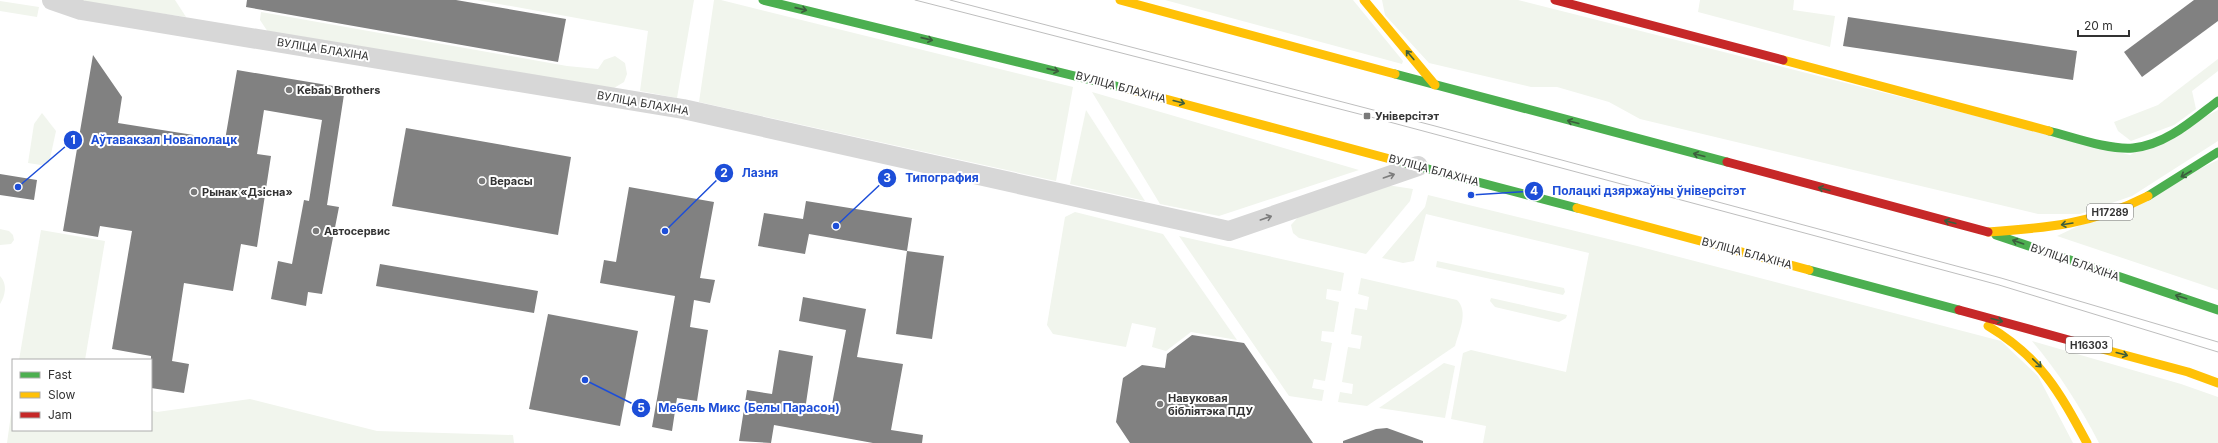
<svg xmlns="http://www.w3.org/2000/svg" width="2218" height="443" font-family="Inter,sans-serif">
<style>
.green{fill:#f1f5ed}
.building{fill:#818181}
.lines{fill:none;stroke-linecap:round;stroke-linejoin:round}
.street{stroke:#d7d7d7;stroke-width:20}
.fast{stroke:#4caf50;stroke-width:9}
.slow{stroke:#ffc107;stroke-width:9}
.jam{stroke:#c62828;stroke-width:9}
.tram{stroke:#bebebe;stroke-width:1}
.oneway{stroke:#3c5e3d}
.oneway2{stroke:#7d7d7d}
.poi-dot{fill:#7a7a7a;stroke:#fff;stroke-width:1.5}
.labels{text-anchor:middle;stroke-width:4;stroke-linejoin:round;paint-order:stroke}
.shield{fill:#fff;stroke:#707070;stroke-width:1}
.shield-label{font-size:10px;font-weight:bold;fill:#333}
.street-label{font-size:11px;fill:#333;stroke:#fff}
.poi-label{font-size:11px;font-weight:bold;fill:#333;stroke:#fff;text-anchor:start}
.leader{fill:none;stroke:#1d4ed8;stroke-width:1.5}
.callout-dot{fill:#1d4ed8;stroke:#fff;stroke-width:1.5}
.mark-label{font-size:12px;text-anchor:middle;font-weight:bold;fill:#fff}
.callout-label{font-size:12px;text-anchor:middle;font-weight:bold;fill:#1d4ed8;stroke:#fff;stroke-width:4;stroke-linejoin:round;paint-order:stroke}
</style>
<rect width="100%" height="100%" fill="#fff"/>
<g class="green">
<polygon points="77,0 175,0 186,17 81,2"/>
<polygon points="477,0 694,0 677,98 640,91 648,31"/>
<polygon points="714,0 721,0 1073,87 1056,181 699,102"/>
<polygon points="1165,0 1353,0 1403,61 1402,64"/>
<polygon points="1382,0 1518,0 2130,155 2218,110 2218,141 2132,196 2080,214 2038,214 1640,119 1609,102 1557,87 1531,87 1429,63 1385,15"/>
<polygon points="1700,0 1794,0 1793,10 1835,16 1830,47 1698,12"/>
<polygon points="0,1 39,7 37,17 0,11"/>
<polygon points="261,12 567,66 598,69 604,60 615,56 625,63 627,74 624,82 614,88 268,32 260,20"/>
<polygon points="2218,59 2218,71 2192,91 2196,109 2174,125 2131,141 2118,131 2114,122 2158,105"/>
<polygon points="1092,92 1359,170 1219,216 1160,204"/>
<polygon points="1086,110 1145,201 1070,184"/>
<polygon points="42,113 56,131 49,163 41,165 28,163 34,124"/>
<polygon points="2218,160 2218,290 2057,236"/>
<polygon points="1387,185 1413,189 1410,201 1366,254 1299,238 1293,233 1291,225 1300,215"/>
<polygon points="1428,195 1637,246 2001,341 2038,376 2073,443 1483,443 1486,426 1451,419 1463,353 1471,350 1566,372 1589,253 1426,214 1414,261 1403,263 1382,258 1425,207"/>
<polygon points="1075,212 1163,234 1237,340 1191,332 1166,351 1152,347 1156,328 1132,323 1126,347 1053,334 1047,325 1065,217"/>
<polygon points="0,229 9,231 13,235 14,240 11,244 0,245"/>
<polygon points="41,230 105,241 85,360 19,360"/>
<polygon points="1179,236 1344,273 1341,291 1327,289 1326,299 1339,302 1334,332 1322,331 1321,341 1332,343 1325,381 1314,379 1312,388 1324,390 1322,401 1289,396"/>
<polygon points="1437,261 1564,288 1565,292 1563,295 1436,267"/>
<path d="M0,276C8,284 5,296 0,304Z"/>
<path d="M1361,278L1457,300C1469,312 1459,331 1455,346L1367,406L1338,402L1340,392L1352,394L1353,384L1342,382L1348,347L1360,349L1362,336L1351,334L1355,308L1367,310L1369,297L1358,294Z"/>
<polygon points="1491,298 1567,315 1566,318 1559,322 1495,307 1490,301"/>
<path d="M2032,341L2181,384L2218,397V443H2099C2080,406 2059,373 2032,341Z"/>
<polygon points="1444,363 1455,366 1445,418 1379,408"/>
<polygon points="250,399 377,431 513,435 514,443 7,443 13,400 13,430 151,430 151,410 157,412"/>
</g>
<g class="building">
<polygon points="247,0 456,0 566,19 558,62 246,7"/>
<polygon points="2194,0 2218,0 2218,21 2142,77 2124,52"/>
<polygon points="1848,17 2077,51 2073,80 1843,46"/>
<polygon points="93,55 122,97 118,123 225,140 237,70 345,88 327,205 339,207 322,294 308,292 306,306 271,299 278,261 292,264 304,200 309,201 322,120 264,110 257,154 271,156 257,247 241,244 233,291 184,283 172,361 189,364 184,393 151,388 151,356 112,349 132,231 100,226 98,237 63,231"/>
<polygon points="406,128 571,157 558,235 392,206"/>
<polygon points="0,174 37,180 34,200 0,195"/>
<polygon points="629,187 714,202 700,278 715,280 710,303 694,300 690,327 708,330 697,401 677,398 672,431 652,427 675,296 600,283 604,260 616,262"/>
<polygon points="806,201 912,218 907,251 809,234 805,254 758,246 764,213 803,219"/>
<polygon points="907,251 944,256 932,339 896,334"/>
<polygon points="380,264 538,291 534,313 376,286"/>
<polygon points="803,297 866,309 857,357 903,364 891,430 923,435 922,443 873,443 774,425 771,443 739,441 747,390 772,394 779,350 813,356 805,410 830,415 846,330 799,321"/>
<polygon points="548,314 638,331 620,426 529,409"/>
<polygon points="1192,335 1244,343 1313,443 1130,443 1116,422 1123,378 1142,365 1165,368 1167,354"/>
<polygon points="1387,428 1423,441 1423,443 1343,443 1343,441 1376,429"/>
</g>
<g class="lines">
<polyline class="street" points="52,0 81,10 683,109 1229,231 1418,166"/>
<g class="fast">
<polyline points="763,0 1128,89"/>
<polyline points="1395,74 1727,162"/>
<path d="M2049,131C2073,137 2108,150 2133,148C2166,145 2193,120 2218,101"/>
<polyline points="1390,159 1577,208"/>
<polyline points="2148,196 2218,152"/>
<polyline points="1996,235 2218,310"/>
<polyline points="1809,270 1959,310"/>
</g>
<g class="slow">
<polyline points="1120,0 1395,74"/>
<polyline points="1364,0 1435,85"/>
<polyline points="1783,60 2049,131"/>
<polyline points="1128,89 1390,159"/>
<polyline points="1577,208 1809,270"/>
<path d="M1988,232C2048,228 2093,224 2148,196"/>
<path d="M1988,326C2040,357 2059,391 2087,443"/>
<polyline points="2087,345 2188,372 2218,383"/>
</g>
<g class="jam">
<polyline points="1555,0 1783,60"/>
<polyline points="1727,162 1988,232"/>
<polyline points="1959,310 2087,345"/>
</g>
<g class="tram">
<polyline points="915,0 1367,116 1999,285 2218,352"/>
<polyline points="950,0 1435,126 2001,278 2218,342"/>
</g>
</g>
<defs><path id="oneway-shaft" d="M-6 0H5M1.5-3L5.5 0L1.5 3" fill="none" stroke-width="1.6" stroke-linecap="round" stroke-linejoin="round"/></defs>
<g class="oneway">
<use href="#oneway-shaft" transform="translate(801 9) rotate(13)"/>
<use href="#oneway-shaft" transform="translate(927 39) rotate(13)"/>
<use href="#oneway-shaft" transform="translate(1410 55) rotate(-130)"/>
<use href="#oneway-shaft" transform="translate(1053 70) rotate(13)"/>
<use href="#oneway-shaft" transform="translate(1179 102) rotate(15)"/>
<use href="#oneway-shaft" transform="translate(1573 122) rotate(-165)"/>
<use href="#oneway-shaft" transform="translate(1699 155) rotate(-165)"/>
<use href="#oneway-shaft" transform="translate(2186 174) rotate(150)"/>
<use href="#oneway-shaft" transform="translate(1824 189) rotate(-165)"/>
<use href="#oneway-shaft" transform="translate(1950 222) rotate(-165)"/>
<use href="#oneway-shaft" transform="translate(2067 224) rotate(171)"/>
<use href="#oneway-shaft" transform="translate(2018 242) rotate(-161)"/>
<use href="#oneway-shaft" transform="translate(2181 297) rotate(-162)"/>
<use href="#oneway-shaft" transform="translate(1997 320) rotate(15)"/>
<use href="#oneway-shaft" transform="translate(2122 354) rotate(15)"/>
<use href="#oneway-shaft" transform="translate(2037 363) rotate(44)"/>
</g>
<g class="oneway2">
<use href="#oneway-shaft" transform="translate(1389 176) rotate(-19)"/>
<use href="#oneway-shaft" transform="translate(1266 218) rotate(-19)"/>
</g>
<g class="poi-dot">
<circle cx="289" cy="90" r="4"/>
<rect x="1363" y="112" width="8" height="8" rx="2"/>
<circle cx="482" cy="181" r="4"/>
<circle cx="194" cy="192" r="4"/>
<circle cx="316" cy="231" r="4"/>
<circle cx="1160" cy="404" r="4"/>
</g>
<g class="labels">
<g class="shield">
<rect x="2087" y="204" width="46" height="16" rx="3"/>
<rect x="2066" y="337" width="46" height="16" rx="3"/>
</g>
<g class="shield-label">
<text x="2110" y="216">Н17289</text>
<text x="2089" y="349">Н16303</text>
</g>
<g class="street-label">
<text transform="translate(323 49) rotate(9)" y="4">ВУЛІЦА БЛАХІНА</text>
<text transform="translate(1121 87) rotate(15)" y="4">ВУЛІЦА БЛАХІНА</text>
<text transform="translate(643 103) rotate(10)" y="4">ВУЛІЦА БЛАХІНА</text>
<text transform="translate(1434 170) rotate(15)" y="4">ВУЛІЦА БЛАХІНА</text>
<text transform="translate(1747 253) rotate(15)" y="4">ВУЛІЦА БЛАХІНА</text>
<text transform="translate(2075 262) rotate(19)" y="4">ВУЛІЦА БЛАХІНА</text>
</g>
<g class="poi-label">
<text x="297" y="94">Kebab Brothers</text>
<text x="1375" y="120">Універсітэт</text>
<text x="490" y="185">Верасы</text>
<text x="202" y="196">Рынак «Дзісна»</text>
<text x="324" y="235">Автосервис</text>
<text x="1168" y="402">Навуковая<tspan x="1168" dy="13">бібліятэка ПДУ</tspan></text>
</g>
</g>
<path class="leader" d="M18 187L73 140M665 231L724 173M836 226L887 178M1471 195L1534 191M585 380L641 408"/>
<g class="callout-dot">
<circle cx="18" cy="187" r="4"/>
<circle cx="665" cy="231" r="4"/>
<circle cx="836" cy="226" r="4"/>
<circle cx="1471" cy="195" r="4"/>
<circle cx="585" cy="380" r="4"/>
<circle cx="73" cy="140" r="10"/>
<circle cx="724" cy="173" r="10"/>
<circle cx="887" cy="178" r="10"/>
<circle cx="1534" cy="191" r="10"/>
<circle cx="641" cy="408" r="10"/>
</g>
<g class="mark-label">
<text x="73" y="144">1</text>
<text x="724" y="177">2</text>
<text x="887" y="182">3</text>
<text x="1534" y="195">4</text>
<text x="641" y="412">5</text>
</g>
<g class="callout-label">
<text x="164" y="144">Аўтавакзал Новаполацк</text>
<text x="760" y="177">Лазня</text>
<text x="942" y="182">Типография</text>
<text x="1649" y="195">Полацкі дзяржаўны ўніверсітэт</text>
<text x="749" y="412">Мебель Микс (Белы Парасон)</text>
</g>
<rect x="12" y="359" width="140" height="72" fill="#ffffff" stroke="#adadad"/>
<rect x="20" y="372" width="20" height="6" fill="#4caf50" stroke="#adadad"/>
<text x="48" y="379" font-size="12" fill="#333333">Fast</text>
<rect x="20" y="392" width="20" height="6" fill="#ffc107" stroke="#adadad"/>
<text x="48" y="399" font-size="12" fill="#333333">Slow</text>
<rect x="20" y="412" width="20" height="6" fill="#c62828" stroke="#adadad"/>
<text x="48" y="419" font-size="12" fill="#333333">Jam</text>
<path d="M2078 30v6h51v-6" fill="none" stroke="#333333" stroke-width="2"/>
<text x="2084" y="30" font-size="12" fill="#333333" stroke="#ffffff" stroke-width="3" paint-order="stroke">20 m</text>
</svg>
